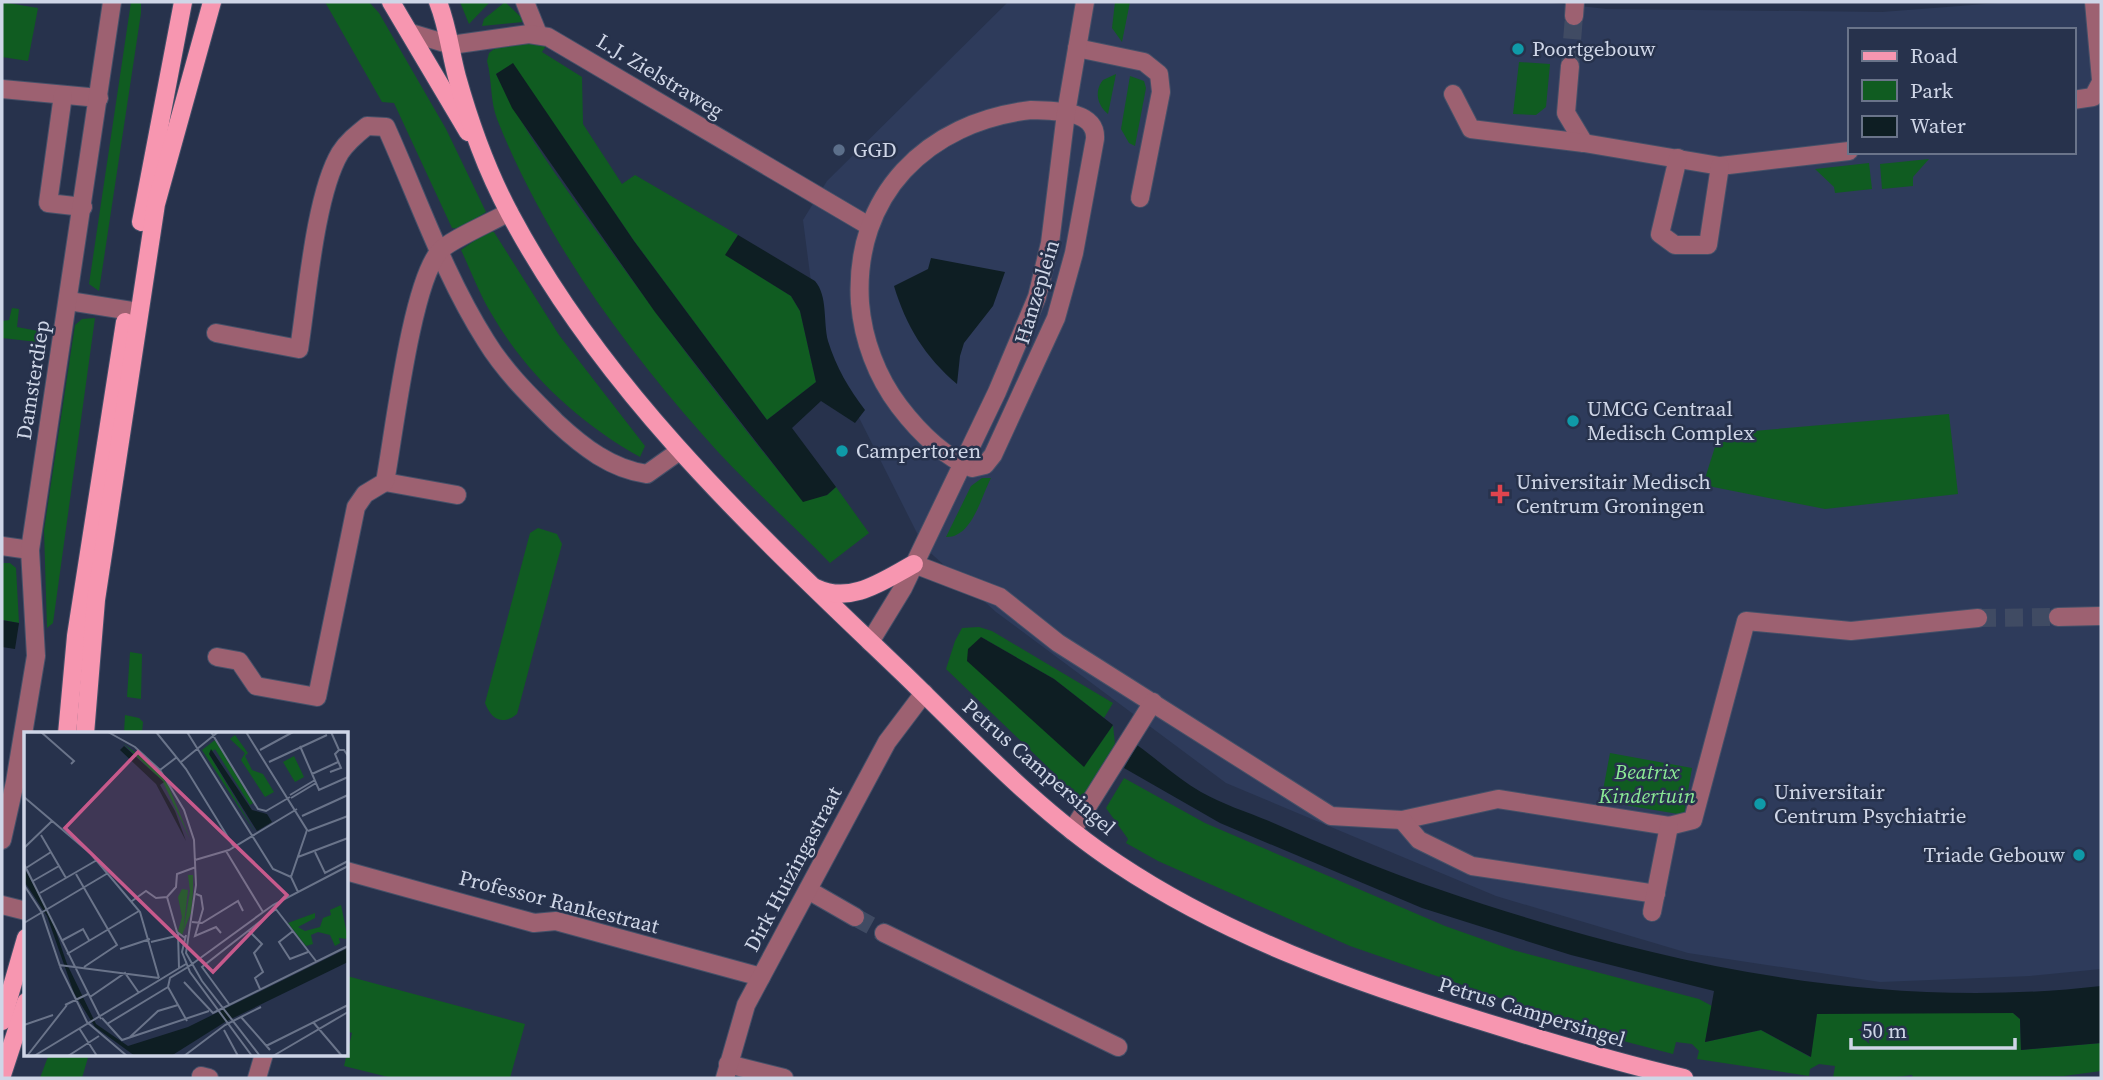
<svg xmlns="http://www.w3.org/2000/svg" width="2103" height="1080" font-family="'Source Serif 4',serif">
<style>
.built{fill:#2e3b5b;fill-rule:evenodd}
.green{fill:#105c21}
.water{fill:#0e1e23}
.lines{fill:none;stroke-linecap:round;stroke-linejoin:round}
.minor-tunnel{stroke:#404b63;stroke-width:18;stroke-dasharray:18 9;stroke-linecap:butt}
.minor-casing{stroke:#455068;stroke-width:20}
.major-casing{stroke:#455068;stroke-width:20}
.minor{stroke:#9d6171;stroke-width:18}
.major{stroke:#f796b0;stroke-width:18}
.culture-dot{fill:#0f9aa8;stroke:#27324c;stroke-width:2.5}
.service-dot{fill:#5c6f8a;stroke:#27324c;stroke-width:2.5}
.health-dot{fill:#e0444e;stroke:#27324c;stroke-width:2.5}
.labels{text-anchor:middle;stroke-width:5;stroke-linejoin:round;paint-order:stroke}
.poi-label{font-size:21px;fill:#cfd6e7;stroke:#27324c;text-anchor:start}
.street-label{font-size:21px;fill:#cfd6e7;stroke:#27324c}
.park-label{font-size:21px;font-style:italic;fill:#8ceb96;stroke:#27324c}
.inset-road{fill:none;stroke:#6a748a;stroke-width:2}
.view{fill:#c75a8c;fill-opacity:0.15;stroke:#c75a8c;stroke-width:3.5}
.inset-edge{fill:none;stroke:#cfd6e7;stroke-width:3.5}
</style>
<rect width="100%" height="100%" fill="#27324c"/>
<path class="built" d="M1008,2H1543L1607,9L1882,12L2011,2H2101V969L2030,976L1880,982L1688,953L1496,896L1226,783L996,612L924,547L818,336L803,220L827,181ZM1849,30H2073V152H1849Z"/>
<g class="green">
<polygon points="2,2 38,8 28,61 2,57"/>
<polygon points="131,2 141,2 141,13 99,291 89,284"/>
<polygon points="325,2 369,2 379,13 446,129 486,212 460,229 452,228 394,103 382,102"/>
<polygon points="460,2 490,2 469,24"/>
<polygon points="505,2 523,19 523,22 482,26 484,19"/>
<polygon points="1115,2 1130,2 1122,42 1112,28"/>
<path d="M531,43L546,46L542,52L582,77L583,124L622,184L635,175L738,235L726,255L791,296L800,311L816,382L767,420L634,241L513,64L496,74C525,135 566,189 606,244C669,332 734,417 803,501L827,495L836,487L869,533L830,563C788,520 742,480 702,434C620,341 543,235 497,119C490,101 492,79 487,61L489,53L498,46Z"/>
<polygon points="1519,62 1550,64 1546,107 1536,115 1513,114"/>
<path d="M1116,74L1108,114C1097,105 1094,91 1103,80Z"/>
<polygon points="1130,76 1144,81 1146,88 1135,146 1129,143 1121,129"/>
<polygon points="1929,159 1913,177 1913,186 1882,189 1880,164"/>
<polygon points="1869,163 1872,189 1835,193 1834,187 1815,169"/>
<path d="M487,232H494L559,335L645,446L640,457C579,423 526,374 491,313C479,293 471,271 461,250Z"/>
<polygon points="12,308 19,309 17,327 38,331 37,342 2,338 2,321 9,320"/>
<polygon points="95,318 53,623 47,628 44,530 75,325 82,319"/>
<polygon points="1949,414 1958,494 1825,509 1703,485 1719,434"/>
<path d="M982,478H991C981,497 972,538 946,537L971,486Z"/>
<path d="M538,528L557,534L562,544L517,714C502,726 491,719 485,703L530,533Z"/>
<polygon points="2,563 10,563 16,568 19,623 2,620"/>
<polygon points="979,627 992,631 1113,703 1104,718 1054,679 981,637 1084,766 1113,725 1115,744 1084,794 1076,799 1063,788 1052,771 946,669 955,641 962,628"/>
<polygon points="130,652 142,654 141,699 127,697"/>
<polygon points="125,715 139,718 143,722 142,733 124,733"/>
<polygon points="1610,753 1692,768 1684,815 1601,801"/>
<polygon points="1124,778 1205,823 1445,926 1513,950 1699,999 1712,1006 1705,1042 1761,1030 1810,1057 1817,1013 2013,1013 2020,1019 2021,1050 2101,1043 2101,1071 2064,1076 1913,1078 1912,1075 1889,1078 1833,1078 1835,1066 1819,1064 1810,1069 1809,1076 1697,1059 1699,1051 1692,1044 1676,1042 1673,1054 1627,1042 1350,946 1158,861 1126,843 1128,839 1106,808"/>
<polygon points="347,976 525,1024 510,1078 392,1078 344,1066 352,1033 347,1031"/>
<polygon points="49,1054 89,1054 82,1078 40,1078"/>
</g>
<g class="water">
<path d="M513,63L634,241L767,420L816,382L800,311L791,296L725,255L738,235L815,281C828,296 823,321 828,341C836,367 849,389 865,410L855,423L821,401L792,428L836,487L827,495L803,502L655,312L512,108L496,74Z"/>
<path d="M931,258L1005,272L993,306L964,343L960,356L957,384C925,357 906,326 894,286L928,269Z"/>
<polygon points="2,620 19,623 15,649 2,647"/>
<polygon points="981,637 1054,679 1113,725 1084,767 967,661 968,649"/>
<path d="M1137,745C1158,760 1178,779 1201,792C1222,804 1247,812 1269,821C1326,846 1382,870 1441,890C1654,963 1875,1012 2101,986V1043L2021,1050L2020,1019L2013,1013L1817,1014L1811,1057L1761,1030L1705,1042L1714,991L1571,955L1422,908L1220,823L1124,768Z"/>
</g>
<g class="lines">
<g class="minor-tunnel">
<polyline points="1570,66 1574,16"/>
<polyline points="1978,618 2058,617"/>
<polyline points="855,917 884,933"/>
</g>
<defs>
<g id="minor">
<polyline points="525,2 538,34"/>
<polyline points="2094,2 2101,80"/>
<polyline points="1574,16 1575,2"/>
<polyline points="411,33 451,45 529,34 548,37 869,226"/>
<polyline points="1077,48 1144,62 1159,74 1161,92 1140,198"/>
<polyline points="1570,66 1566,113 1584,143"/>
<polyline points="2,89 99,98"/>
<polyline points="1453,94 1471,129 1584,143 1720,166 1849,151"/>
<polyline points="63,95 48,203 83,207"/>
<polyline points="2073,100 2093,97 2101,82"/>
<path d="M1031,110C1052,111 1097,109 1095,139L1074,253L1056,318L993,455L985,465L972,468C943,456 918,431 899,406C877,377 863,340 860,303C853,195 927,122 1031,110Z"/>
<polyline points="1678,158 1660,234 1675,245 1708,245 1720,166"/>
<polyline points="69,301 138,312"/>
<path d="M216,333L299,349C307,298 315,195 340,153C347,142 357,134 367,126L386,127C418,198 444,275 486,341C505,372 530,396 556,422C583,447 611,469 647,474L678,452"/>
<polyline points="385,482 457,495"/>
<polyline points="2,546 30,550"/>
<polyline points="914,564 1000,597 1058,643 1331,816 1402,820 1498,799 1669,826 1693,820 1746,621 1851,631 1978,618"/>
<polyline points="2058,617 2101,616"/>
<polyline points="870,642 903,588 997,392 1037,297 1050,243 1066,113 1085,2"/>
<path d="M217,657L239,661L256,686L317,697L356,507L365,494L385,482C394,434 411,285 439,252C447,241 494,221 509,212"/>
<polyline points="1402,820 1419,840 1472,866 1656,894"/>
<polyline points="1072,831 1153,702"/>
<polyline points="2,840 15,782 36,656 30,550 112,2"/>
<polyline points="346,871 534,923 556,921 761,977"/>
<polyline points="808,890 855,917"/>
<polyline points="2,905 26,911"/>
<polyline points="1652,912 1669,826"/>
<polyline points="884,933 1118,1047"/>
<polyline points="728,1064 784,1078"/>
<polyline points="201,1076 209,1078"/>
<polyline points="257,1078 264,1054"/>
<polyline points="725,1078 746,1005 887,742 924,693"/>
</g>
<g id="major">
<polyline points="391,2 468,132"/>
<path d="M438,2C448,27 450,51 457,77C471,127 486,169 510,214C607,396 757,533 904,674C971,739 1040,813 1118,864C1226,936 1352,981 1475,1019C1545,1041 1614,1062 1684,1078"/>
<polyline points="141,222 183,2"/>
<path d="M816,588C851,605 884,580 914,564"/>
<polyline points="67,734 76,636 125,322"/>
<polyline points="85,734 96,600 156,204 212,2"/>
<polyline points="2,1021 26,938"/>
<polyline points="2,1075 26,1002"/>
</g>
</defs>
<use href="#minor" class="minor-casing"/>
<use href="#major" class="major-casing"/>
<use href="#minor" class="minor"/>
<use href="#major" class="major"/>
</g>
<g class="culture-dot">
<circle cx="1518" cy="49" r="7"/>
<circle cx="1573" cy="421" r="7"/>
<circle cx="842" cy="451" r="7"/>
<circle cx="1760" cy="804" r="7"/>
<circle cx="2079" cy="855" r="7"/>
</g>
<circle class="service-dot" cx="839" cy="150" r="7"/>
<path class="health-dot" d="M1496.5 483.5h7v7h7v7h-7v7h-7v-7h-7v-7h7z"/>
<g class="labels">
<g class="poi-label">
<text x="1532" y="56">Poortgebouw</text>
<text x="853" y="157">GGD</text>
<text x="1587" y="416">UMCG Centraal<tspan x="1587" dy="24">Medisch Complex</tspan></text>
<text x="856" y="458">Campertoren</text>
<text x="1516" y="489">Universitair Medisch<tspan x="1516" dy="24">Centrum Groningen</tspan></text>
<text x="1774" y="799">Universitair<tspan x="1774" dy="24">Centrum Psychiatrie</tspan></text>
<text x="2065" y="862" text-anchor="end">Triade Gebouw</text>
</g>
<g class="street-label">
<text transform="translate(660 76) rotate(31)" y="7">L.J. Zielstraweg</text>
<text transform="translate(1037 292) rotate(-73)" y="7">Hanzeplein</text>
<text transform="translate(33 380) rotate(-81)" y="7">Damsterdiep</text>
<text transform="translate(1039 767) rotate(41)" y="7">Petrus Campersingel</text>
<text transform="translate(793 869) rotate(-62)" y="7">Dirk Huizingastraat</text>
<text transform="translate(559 902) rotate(14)" y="7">Professor Rankestraat</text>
<text transform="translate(1532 1012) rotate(17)" y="7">Petrus Campersingel</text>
</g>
<g class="park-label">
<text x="1647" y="779">Beatrix<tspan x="1647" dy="24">Kindertuin</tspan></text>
</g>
</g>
<g transform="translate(24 732)">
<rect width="324" height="324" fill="#27324c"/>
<path d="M211,3L224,21L221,24L228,38L239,42L250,60L241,65L217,28L221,21L206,7ZM191,8L229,71L226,73L191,17L185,22L231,100L178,18ZM99,11L134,39L145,55L166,107L139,50ZM270,24L280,45L271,50L259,30ZM164,143H169V161L167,181L158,203L154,199L158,185L154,165L158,157L164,158L159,201L166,159ZM317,173L324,207L315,206L316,211L311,214L306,203L294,200L287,203L289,212L282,214L264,191L291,181V186L274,195L281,199L296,195L299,186L307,183L306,178Z" fill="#105c21"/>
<path d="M100,14L140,50L136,53L151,79L162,109L132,52L96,18ZM187,17L228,78L243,82L248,90L233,99L185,22ZM0,136L26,182L43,232L72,292L104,314L164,295L324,216V230L201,290L147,324H111L71,295L50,261L23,184L0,149Z" fill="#0e1e23"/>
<path class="inset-road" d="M17,0L50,29L47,32M84,0L111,15L136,38L160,78L170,108L172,153L162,221L178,249L236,324M132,0L162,37L210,115M163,0L249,137L267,145M187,0L234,77L242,79L266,65M222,0L283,98L267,145L274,160M307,0L315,18H320L324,24M276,14L295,58L324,45M236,18L269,0M157,30L194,0M245,30L303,3M136,38L153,25M306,40L317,36L311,22L315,18M288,42L314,30M266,63L291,48M0,65L67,122L116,180L135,246M267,66L292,51M278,84L324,63M284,99L324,84M17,103L42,146M0,116L28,89M202,119L239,180M291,120L301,141L324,129M274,125L324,106M171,128L205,118L273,77M0,132L77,287M2,136L27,120M52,142L93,213L60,235M9,149L35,134M0,153L18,181L37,237L63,290L103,324M16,161L73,128M172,162L177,164L179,177L171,204L192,195L197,201M143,165L153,200L161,206M108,169L122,159L132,166L143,165L152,155L153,142L172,135M251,176L292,229M168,190L178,191L214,169L219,179M0,191L84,141M225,199L238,212L230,221L239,240L231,246L236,257M269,199L255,210L266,227L284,220M154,201L155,236M162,203L158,220L166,240L228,324M37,209L59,197L65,208M127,210L152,204M96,217L126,207M43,222L115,179M35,233L135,246M164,235L249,173L324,134M160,250L189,281L324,214M144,255L163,289M144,255L146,246L164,235M66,265L101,241L115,261M205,272L178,235L252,177M41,273L64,262M217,285L246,318M78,286L98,308L185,279M289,290L318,324M83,292L144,255M0,293L29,283M55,296L73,324M200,298L214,324M106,305L134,279L154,273M242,314L324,273M3,324L43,273M10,324L162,232M44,324L75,304M160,324L201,293L237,275M249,324L324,280"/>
<path class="view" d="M114,20L263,163L189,240L41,96Z"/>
<rect width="324" height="324" class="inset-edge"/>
</g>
<rect width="2103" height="1080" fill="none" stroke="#cfd6e7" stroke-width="7"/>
<rect x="1848" y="28" width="228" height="126" fill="#27324c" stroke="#6a748a" stroke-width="2"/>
<rect x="1862" y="51" width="35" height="10" fill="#f796b0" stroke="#6a748a" stroke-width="2"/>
<text x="1910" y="63" font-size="21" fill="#cfd6e7">Road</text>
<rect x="1862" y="80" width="35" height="21" fill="#105c21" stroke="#6a748a" stroke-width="2"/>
<text x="1910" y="98" font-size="21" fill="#cfd6e7">Park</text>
<rect x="1862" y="116" width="35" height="21" fill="#0e1e23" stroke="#6a748a" stroke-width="2"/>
<text x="1910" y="133" font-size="21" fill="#cfd6e7">Water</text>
<path d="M1851 1038v10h164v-10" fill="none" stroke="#cfd6e7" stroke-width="3.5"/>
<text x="1862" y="1038" font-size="21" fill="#cfd6e7" stroke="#27324c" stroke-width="5" paint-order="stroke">50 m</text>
</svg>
